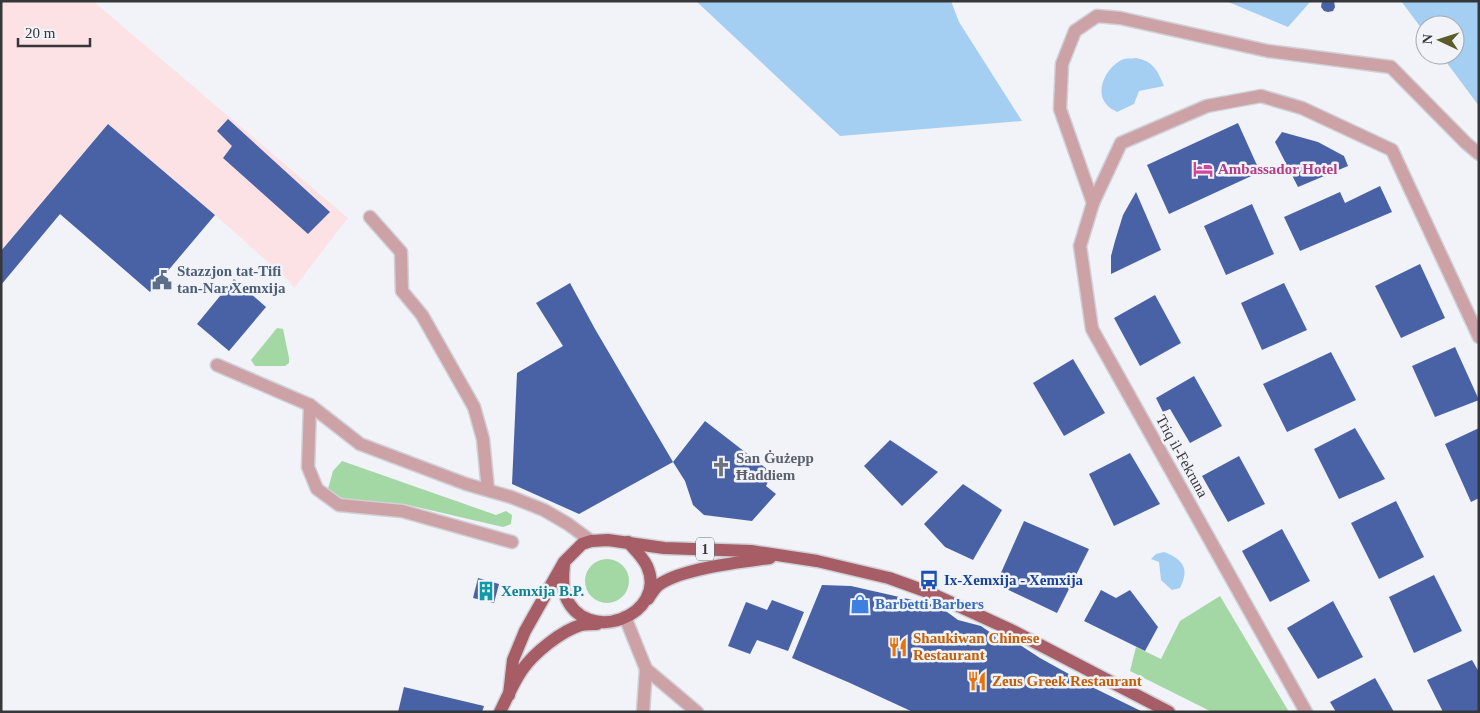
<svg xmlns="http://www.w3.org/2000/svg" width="1480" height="713" font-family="'Times New Roman',serif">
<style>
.industrial{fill:#fde2e5}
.green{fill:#a3d7a4}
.water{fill:#a5cef3}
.building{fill:#4962a6}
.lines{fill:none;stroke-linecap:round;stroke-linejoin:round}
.service-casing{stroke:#cfd1d6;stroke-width:15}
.minor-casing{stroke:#cfd1d6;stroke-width:15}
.primary-casing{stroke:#cfd1d6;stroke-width:15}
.service{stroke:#cda2a6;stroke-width:12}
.minor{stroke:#cda2a6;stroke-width:12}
.primary{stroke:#a65d66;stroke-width:12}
.labels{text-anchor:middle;stroke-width:5;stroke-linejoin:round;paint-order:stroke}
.shield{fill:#f1f3f9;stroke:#6e6f73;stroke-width:1}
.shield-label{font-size:14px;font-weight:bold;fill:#363739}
.hotel-label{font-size:15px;font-weight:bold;fill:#b23c85;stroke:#f1f3f9;text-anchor:start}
.service-label{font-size:15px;font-weight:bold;fill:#4e5e75;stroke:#f1f3f9;text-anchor:start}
.street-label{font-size:15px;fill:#363739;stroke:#f1f3f9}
.worship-label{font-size:15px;font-weight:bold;fill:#5b616d;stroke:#f1f3f9;text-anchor:start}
.transit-label{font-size:15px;font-weight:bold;fill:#164399;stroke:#f1f3f9;text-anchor:start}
.culture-label{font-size:15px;font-weight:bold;fill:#0d838f;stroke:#f1f3f9;text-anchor:start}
.shop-label{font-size:15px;font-weight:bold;fill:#366cbe;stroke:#f1f3f9;text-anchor:start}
.food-label{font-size:15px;font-weight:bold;fill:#c56008;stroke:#f1f3f9;text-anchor:start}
</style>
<rect width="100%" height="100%" fill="#f1f3f9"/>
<polygon class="industrial" points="1,1 93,1 348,218 294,288 289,281 215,215 108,124 1,251"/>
<g class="green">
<polygon points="277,328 283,329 289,358 289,363 285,366 255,366 251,360"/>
<polygon points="342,461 496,515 506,511 512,515 511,524 503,527 404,504 343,502 328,489 333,471"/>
<circle cx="607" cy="581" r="22"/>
<polygon points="1220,596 1289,712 1212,712 1130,671 1136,647 1161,659 1180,621"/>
</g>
<g class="water">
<polygon points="696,1 951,1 959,22 1022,121 840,136"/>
<polygon points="1226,1 1311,1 1288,27"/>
<polygon points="1401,1 1479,1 1479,106 1441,55 1455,55 1455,25 1425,25 1425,33"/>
<path d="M1136,58C1153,61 1158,71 1164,86L1139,91L1134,104L1117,112C1114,110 1109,108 1107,105C1093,90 1108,65 1124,59C1127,58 1132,59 1136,58Z"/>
<path d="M1164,552C1183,559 1190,569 1180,588L1172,590L1161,580L1159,562L1151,559L1156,554Z"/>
</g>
<g class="building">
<polygon points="1322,1 1334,1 1335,7 1333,11 1328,12 1324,11 1321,7"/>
<polygon points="228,119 330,212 308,234 223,158 232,146 217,131"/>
<polygon points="1238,123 1260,172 1169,214 1147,165"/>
<polygon points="108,124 215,215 150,292 60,214 1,285 1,251"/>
<polygon points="1282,132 1318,142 1344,156 1348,166 1298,187 1275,142"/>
<polygon points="1380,186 1392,212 1300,251 1284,217 1340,192 1345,203"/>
<polygon points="1136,192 1161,250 1111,274 1111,256 1115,241 1123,215"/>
<polygon points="1252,204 1274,254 1226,275 1204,226"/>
<polygon points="1420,264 1445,318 1401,338 1375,286"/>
<polygon points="234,279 266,307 229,351 197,324"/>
<polygon points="570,283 595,329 673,462 579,514 512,484 517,373 563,346 536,303"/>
<polygon points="1284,283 1307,330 1262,350 1241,303"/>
<polygon points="1155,295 1181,343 1140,366 1114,318"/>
<polygon points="1455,347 1479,400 1435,417 1412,366"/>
<polygon points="1331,352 1356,400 1287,432 1263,384"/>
<polygon points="1073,359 1105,413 1064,436 1033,383"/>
<polygon points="1194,376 1222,426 1190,443 1170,409 1163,412 1156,398"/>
<polygon points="705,421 772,473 766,486 776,494 752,521 704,515 693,505 685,481 673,462"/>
<polygon points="1355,428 1385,479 1339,499 1314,449"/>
<polygon points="1479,428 1479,498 1471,502 1445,444"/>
<polygon points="890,440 938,472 902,506 864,466"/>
<polygon points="1130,453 1160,504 1114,526 1089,474"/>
<polygon points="1239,456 1265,504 1228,522 1202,476"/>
<polygon points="963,484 1002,510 973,560 945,547 924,524"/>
<polygon points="1396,501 1424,557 1379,579 1351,523"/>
<polygon points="1024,521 1089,549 1057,613 996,584"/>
<polygon points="1282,529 1310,581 1270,602 1242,551"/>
<polygon points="1434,575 1462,631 1414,653 1389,597"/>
<polygon points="478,578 499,584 494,603 473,598"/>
<polygon points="822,585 851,586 939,606 958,620 981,626 998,638 1020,645 1040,658 1094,688 1143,712 913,712 850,683 792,658"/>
<polygon points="1101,590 1116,598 1130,590 1158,627 1145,651 1084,621"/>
<polygon points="772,600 804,612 788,651 757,640 750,654 728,646 746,602 767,610"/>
<polygon points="1333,601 1363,657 1318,679 1287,628"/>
<polygon points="1472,660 1479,672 1479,712 1443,712 1427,680"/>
<polygon points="1375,678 1394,712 1336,712 1330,702"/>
<polygon points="404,687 484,706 482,712 398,712"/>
</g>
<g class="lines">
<defs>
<g id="service">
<polyline points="1093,203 1060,109 1062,64 1075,31 1097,16 1120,18 1268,51 1391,67 1466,143 1479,154"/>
<polyline points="370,217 401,252 402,291 422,315 474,407 483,439 488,490"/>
<polyline points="217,365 310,405 360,444 466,484 511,497 544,510 568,524 591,541"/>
<polyline points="310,405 308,467 317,489 339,505 402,511 512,542"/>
</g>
<g id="minor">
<polyline points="625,617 646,669 697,712"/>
<polyline points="643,712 646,669"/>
<polyline points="1306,712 1092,329 1080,246 1093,203 1121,143 1207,106 1261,96 1302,108 1392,150 1479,337"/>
</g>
<g id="primary">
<path d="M564,564C563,574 562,585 565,595C585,648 669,615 647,566C642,556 635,550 628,542"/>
<path d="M648,599C651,594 655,587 660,584C684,568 741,562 770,558"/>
<polyline points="509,695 513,660 525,631 564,562 582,544 591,541 608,540 664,548 751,551 817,561 889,578 928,592 1011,630 1169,712"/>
<path d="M500,712C507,698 513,683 522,670C534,653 561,631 581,625C586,624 592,624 597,624"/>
</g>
</defs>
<use href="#service" class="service-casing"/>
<use href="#minor" class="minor-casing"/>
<use href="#primary" class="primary-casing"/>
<use href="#service" class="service"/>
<use href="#minor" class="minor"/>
<use href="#primary" class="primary"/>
</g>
<defs>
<symbol id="hotel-bare" viewBox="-9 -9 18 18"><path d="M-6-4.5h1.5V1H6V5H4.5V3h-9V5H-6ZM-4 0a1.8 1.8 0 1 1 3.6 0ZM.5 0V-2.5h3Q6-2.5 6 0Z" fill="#d1479c" stroke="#f1f3f9" stroke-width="2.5" paint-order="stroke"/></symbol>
<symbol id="civic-bare" viewBox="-9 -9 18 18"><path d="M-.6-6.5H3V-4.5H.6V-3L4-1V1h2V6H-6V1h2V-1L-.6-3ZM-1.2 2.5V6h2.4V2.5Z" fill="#5c6f8a" stroke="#f1f3f9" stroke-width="2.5" paint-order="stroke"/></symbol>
<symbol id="church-bare" viewBox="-9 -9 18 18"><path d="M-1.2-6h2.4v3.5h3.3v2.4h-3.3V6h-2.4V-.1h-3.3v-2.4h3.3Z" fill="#6b7280" stroke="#f1f3f9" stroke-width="2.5" paint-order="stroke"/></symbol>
<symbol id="bus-bare" viewBox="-9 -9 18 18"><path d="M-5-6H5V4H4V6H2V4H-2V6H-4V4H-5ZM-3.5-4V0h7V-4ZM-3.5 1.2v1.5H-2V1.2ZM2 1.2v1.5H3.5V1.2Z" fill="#1a4fb4" stroke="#f1f3f9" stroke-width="2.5" paint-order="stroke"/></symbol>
<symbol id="building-bare" viewBox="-9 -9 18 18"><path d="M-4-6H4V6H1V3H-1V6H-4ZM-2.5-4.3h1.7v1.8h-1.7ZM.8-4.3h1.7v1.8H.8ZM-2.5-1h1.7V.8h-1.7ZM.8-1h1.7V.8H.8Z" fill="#0f9aa8" stroke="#f1f3f9" stroke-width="2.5" paint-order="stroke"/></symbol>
<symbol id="shop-bare" viewBox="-9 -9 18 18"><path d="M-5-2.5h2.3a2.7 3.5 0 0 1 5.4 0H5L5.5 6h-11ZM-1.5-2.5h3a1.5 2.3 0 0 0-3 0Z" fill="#3f7fe0" stroke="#f1f3f9" stroke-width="2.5" paint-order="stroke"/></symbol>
<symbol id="restaurant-bare" viewBox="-9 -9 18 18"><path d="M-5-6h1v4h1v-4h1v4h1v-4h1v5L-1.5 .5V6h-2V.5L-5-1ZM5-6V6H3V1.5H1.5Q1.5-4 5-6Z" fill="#e8710a" stroke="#f1f3f9" stroke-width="2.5" paint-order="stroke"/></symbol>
</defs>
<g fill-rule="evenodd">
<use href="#hotel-bare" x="1189" y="155" width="28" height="28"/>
<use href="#civic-bare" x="148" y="266" width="28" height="28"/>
<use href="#church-bare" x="707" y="453" width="28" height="28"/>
<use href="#bus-bare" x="915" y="566" width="28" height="28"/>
<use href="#building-bare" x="472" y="577" width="28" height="28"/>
<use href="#shop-bare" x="846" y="590" width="28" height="28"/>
<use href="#restaurant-bare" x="884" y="633" width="28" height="28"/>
<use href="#restaurant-bare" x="963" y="667" width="28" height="28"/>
</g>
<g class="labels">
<rect class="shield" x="696" y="537.5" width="18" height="23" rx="4"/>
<g class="shield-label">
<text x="705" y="554">1</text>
</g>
<g class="hotel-label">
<text x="1218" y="174">Ambassador Hotel</text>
</g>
<g class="service-label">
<text x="177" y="276">Stazzjon tat-Tifi<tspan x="177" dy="17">tan-Nar Xemxija</tspan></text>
</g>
<g class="street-label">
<text transform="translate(1182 456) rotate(61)" y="5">Triq il-Fekruna</text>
</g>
<g class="worship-label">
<text x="736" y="463">San Ġużepp<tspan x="736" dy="17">Ħaddiem</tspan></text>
</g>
<g class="transit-label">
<text x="944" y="585">Ix-Xemxija - Xemxija</text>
</g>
<g class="culture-label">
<text x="501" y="596">Xemxija B.P.</text>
</g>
<g class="shop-label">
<text x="875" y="609">Barbetti Barbers</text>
</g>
<g class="food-label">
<text x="913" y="643">Shaukiwan Chinese<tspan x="913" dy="17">Restaurant</tspan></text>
<text x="992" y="686">Zeus Greek Restaurant</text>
</g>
</g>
<rect width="1480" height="713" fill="none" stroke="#363739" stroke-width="5"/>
<g transform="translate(1440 40) rotate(274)"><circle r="24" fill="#f1f3f9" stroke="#a6a8ac"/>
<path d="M0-4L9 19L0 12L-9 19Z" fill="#5c5c29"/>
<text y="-8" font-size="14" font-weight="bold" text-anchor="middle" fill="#363739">N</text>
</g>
<path d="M18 38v8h72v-8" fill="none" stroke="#363739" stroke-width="2.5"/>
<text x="25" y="38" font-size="15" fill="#363739" stroke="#f1f3f9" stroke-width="4" paint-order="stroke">20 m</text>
</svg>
